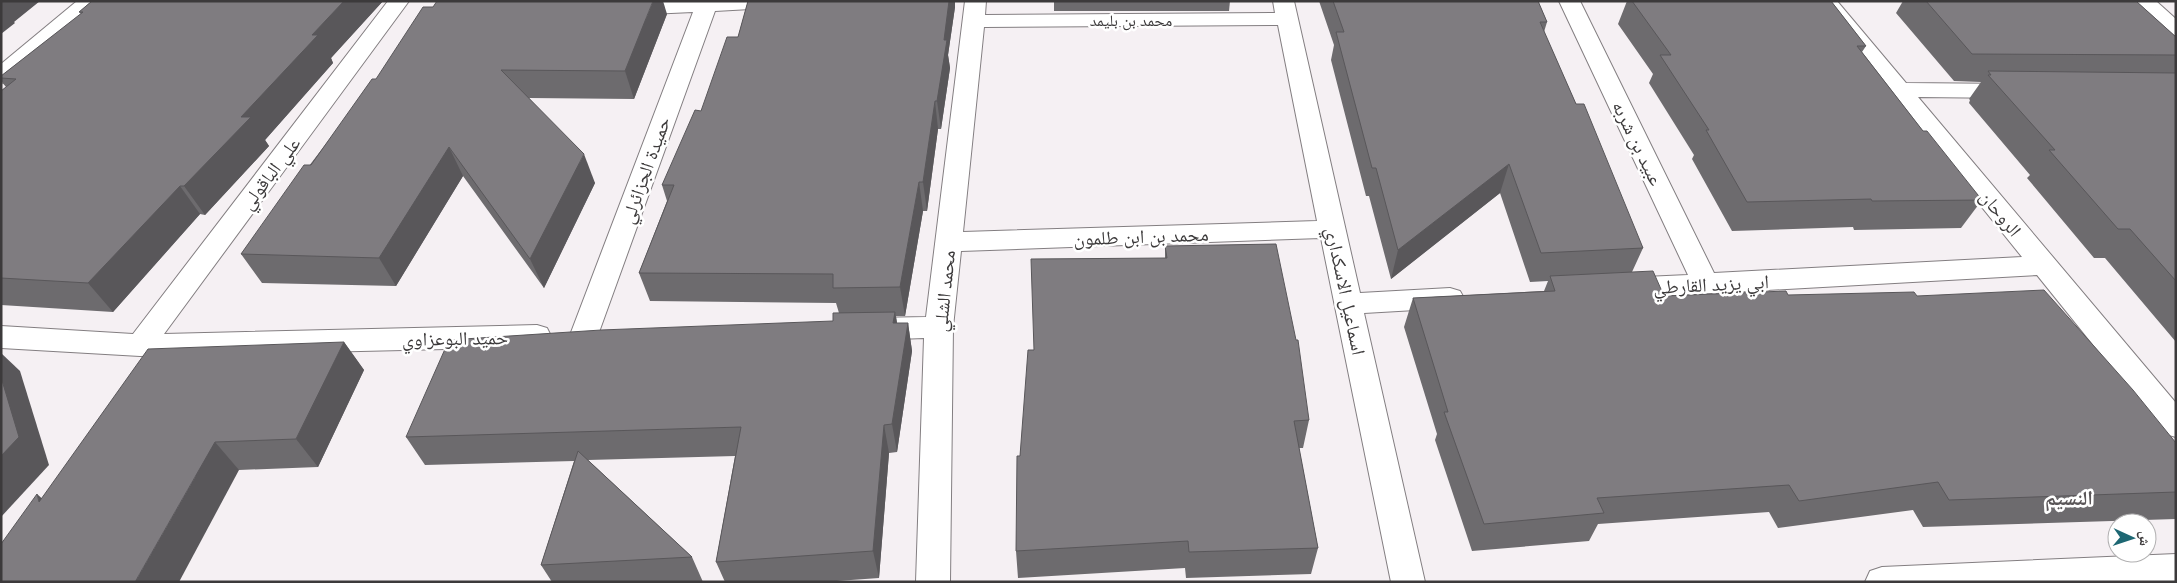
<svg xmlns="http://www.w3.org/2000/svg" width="2177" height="583" font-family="Mulish,'Noto Naskh Arabic',sans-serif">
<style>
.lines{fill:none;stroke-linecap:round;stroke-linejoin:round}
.minor-casing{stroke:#837e81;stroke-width:2}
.minor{fill:#fff;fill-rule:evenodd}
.wall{fill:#6d6b6e}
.shaded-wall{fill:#59575a}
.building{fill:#7f7c80;stroke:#59575a}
.labels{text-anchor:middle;stroke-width:5;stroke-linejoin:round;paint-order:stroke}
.far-street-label{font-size:16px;fill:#3c3a3b;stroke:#fff}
.street-label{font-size:19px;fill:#3c3a3b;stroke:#fff}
.neighbourhood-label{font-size:20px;font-weight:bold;fill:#5a5658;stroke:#fff}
</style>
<rect width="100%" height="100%" fill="#f5f0f3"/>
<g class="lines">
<defs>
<g id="minor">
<polygon points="77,1 100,1 9,81 1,83 1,64"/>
<polygon points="388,1 409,1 164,334 537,325 547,328 551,336 547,344 537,347 140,356 1,348 1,326 133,334"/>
<polygon points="655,1 798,1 795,5 788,7 715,11 598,335 594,342 584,346 574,342 570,335 693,12 627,15 620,13 616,9 620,5"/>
<path d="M965,1H986L985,15L1275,13L1273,1H1294L1360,293L1450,288L1460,291L1464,298L1460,305L1450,308L1364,313L1425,582H1391L1321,238L961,251L953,327L950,582H916L924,338L872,340L862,336L858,329L862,322L872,318L926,317ZM1278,25L1317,221L963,232L984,27Z"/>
<polygon points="1559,1 1580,1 1714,273 2022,257 1816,1 1837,1 1906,83 2013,84 2021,86 2024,91 2021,96 2013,98 1918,97 2176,403 2176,437 2165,434 2037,275 1623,298 1613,295 1609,288 1613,281 1623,278 1688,275"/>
<polygon points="2133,1 2156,1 2176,19 2176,36 2168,35"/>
<polygon points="2176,554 2176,582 1865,582 1870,571 1882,567"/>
</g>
</defs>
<use href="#minor" class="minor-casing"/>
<use href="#minor" class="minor"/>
</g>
<g class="wall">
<polygon points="92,1 383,1 331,58 333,63 265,140 269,146 205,215 200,214 113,312 1,305 1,91 6,87 1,81 1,76 81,14 79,12"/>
<polygon points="748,1 955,1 955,7 948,55 950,68 941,129 938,129 927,211 923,211 905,316 896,316 897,323 908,323 912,351 897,452 889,453 879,578 823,582 725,582 716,562 735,456 588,460 692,557 703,582 552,582 541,565 574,461 425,465 406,437 833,321 839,313 836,303 650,301 639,273 667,201 662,185 701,111 738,37"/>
<polygon points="1054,1 1230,1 1229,11 1054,11"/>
<polygon points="1319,1 1538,1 1547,22 1544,32 1576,104 1643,248 1632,272 1664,296 1788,295 1917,296 2176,443 2176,519 1923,527 1913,510 1778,528 1769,512 1598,524 1589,541 1472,551 1435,440 1437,434 1404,327 1413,298 1544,291 1548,281 1530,282 1500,193 1391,279 1369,196 1366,196 1331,60 1334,45"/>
<polygon points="1627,1 1831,1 1866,46 1862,52 1923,131 1982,200 1961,228 1854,230 1853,227 1732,231 1692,159 1694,155 1649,83 1653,74 1618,24"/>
<polygon points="1903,1 2136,1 2176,37 2176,342 2105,258 2094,258 2027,178 2030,175 1969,103 1970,100 1969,99 1981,82 1954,81 1896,13"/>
<polygon points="667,14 634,99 529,98 595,183 544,288 463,176 396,286 262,283 241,254 376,79"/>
<polygon points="1165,246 1309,420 1303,448 1299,448 1318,548 1311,574 1186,578 1185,568 1018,578 1016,551 1020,456 1034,350 1165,258"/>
<polygon points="344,342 364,370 318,467 239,470 42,499"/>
</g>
<g class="shaded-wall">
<polygon points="1,1 40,1 14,22 15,23 1,34"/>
<polygon points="344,1 383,1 331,58 333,63 265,140 269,146 205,215 184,186 241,117 312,35"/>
<polygon points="653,1 663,1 667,14 634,99 625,71"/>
<polygon points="949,1 955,1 955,7 948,55 950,68 941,129 937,101 944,40"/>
<polygon points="935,101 938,129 927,211 923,182"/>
<polygon points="449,147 463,176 396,286 379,258"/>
<polygon points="584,154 595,183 544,288 530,259"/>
<polygon points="1509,164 1500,193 1391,279 1398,250"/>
<polygon points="919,182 923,211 905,316 900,287"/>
<polygon points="180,186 200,214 113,312 88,283"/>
<polygon points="895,312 900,340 893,323"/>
<polygon points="908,323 912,351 897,452 892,424"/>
<polygon points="344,342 364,370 318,467 296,439"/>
<polygon points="1,353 20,371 49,465 1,517"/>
<polygon points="884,425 889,453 879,578 873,551"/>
<polygon points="215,442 239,470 179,582 135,582"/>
<polygon points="37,494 67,521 39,502"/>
</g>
<g class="building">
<polygon points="92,1 344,1 312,35 318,35 241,117 251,117 184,186 180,186 88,283 1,278 1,91 16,79 1,78 1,76 83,12 79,12"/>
<polygon points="437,1 653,1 625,71 501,70 584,154 530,259 449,147 379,258 241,254 304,165 311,165 372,79 376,79 423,7 433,7"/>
<polygon points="748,1 949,1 944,40 947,40 937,101 935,101 923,182 919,182 900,287 833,288 833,274 639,273 674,185 662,185 695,110 701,111 727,37 738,37"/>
<polygon points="1333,1 1538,1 1547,22 1540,22 1576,104 1584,104 1643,248 1541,253 1509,164 1398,250 1376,168 1372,168 1336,32 1344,32"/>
<polygon points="1632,1 1831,1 1866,46 1857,46 1923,131 1927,131 1982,200 1872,201 1871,199 1747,202 1706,130 1709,130 1660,55 1671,55"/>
<polygon points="1926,1 2136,1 2176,37 2176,55 1972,54"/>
<polygon points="1988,71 2176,73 2176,281 2130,229 2118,229 2049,150 2055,150 1988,75 1991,75"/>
<polygon points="1276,244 1296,340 1298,340 1309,420 1294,421 1318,548 1189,552 1188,541 1016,551 1017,456 1020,456 1028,350 1034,350 1031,259 1167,258 1165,246"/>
<polygon points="1653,271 1664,296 1786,291 1788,295 1914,292 1917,296 2044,290 2133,390 2176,443 2176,492 1949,500 1938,482 1799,501 1789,485 1597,498 1604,513 1484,524 1444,412 1448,412 1413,298 1555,291 1550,276"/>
<polygon points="895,312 893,323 908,323 892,424 884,425 873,551 716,562 741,427 406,437 449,340 601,330 833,321 833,313"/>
<polygon points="344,342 296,439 215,442 135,582 1,582 1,544 37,494 39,502 148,349"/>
<polygon points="1,377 19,437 1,456"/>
<polygon points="578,451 692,557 541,565"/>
</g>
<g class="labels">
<g class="far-street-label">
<text x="1131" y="26">محمد بن بليمد</text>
</g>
<g class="street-label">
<text transform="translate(1638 143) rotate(64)" y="7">عبيد بن شربه</text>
<text transform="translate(645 170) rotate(-70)" y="7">حميدة الجزائرلي</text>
<text transform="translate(270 173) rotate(-53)" y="7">علي الباقولي</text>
<text transform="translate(2001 213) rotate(51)" y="7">الروحان</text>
<text transform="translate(1141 236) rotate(-2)" y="7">محمد بن ابن طلمون</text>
<text transform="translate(1711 284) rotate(-3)" y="7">ابي يزيد القارطي</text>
<text transform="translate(944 291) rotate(-84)" y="7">محمد الشلي</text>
<text transform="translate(1346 291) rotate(78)" y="7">اسماعيل الاسكداري</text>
<text transform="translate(455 338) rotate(-1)" y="7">حميد البوعزاوي</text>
</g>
<g class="neighbourhood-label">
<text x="2069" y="505">النسيم</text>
</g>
</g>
<rect width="2177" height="583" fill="none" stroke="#3c3a3b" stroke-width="5"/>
<g transform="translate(2132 538) rotate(93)"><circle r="24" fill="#ffffff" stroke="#b1b0b1"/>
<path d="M0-4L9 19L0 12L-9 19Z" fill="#1d6773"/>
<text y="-8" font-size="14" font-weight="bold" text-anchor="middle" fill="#3c3a3b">ش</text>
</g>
</svg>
